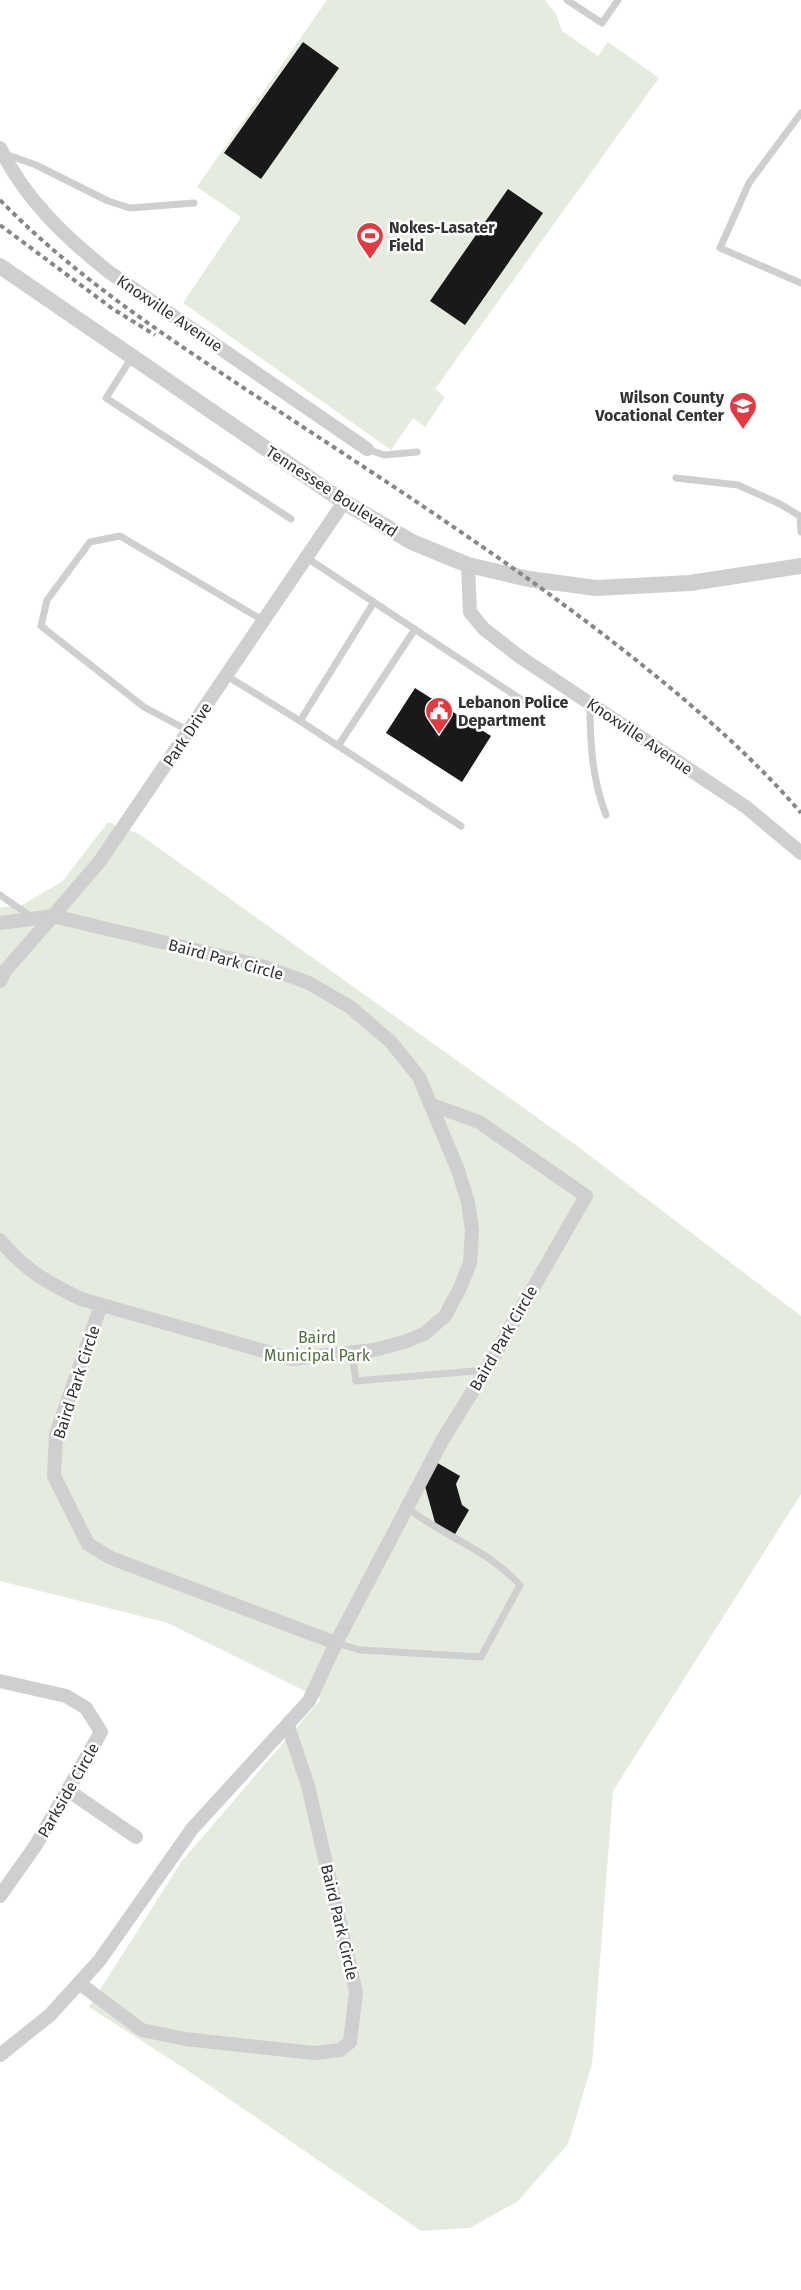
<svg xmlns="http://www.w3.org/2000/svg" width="801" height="2290" font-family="'Fira Sans',sans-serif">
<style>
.green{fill:#e5ebde}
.building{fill:#191919}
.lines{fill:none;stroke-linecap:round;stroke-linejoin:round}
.service{stroke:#cfcfcf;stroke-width:7}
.minor{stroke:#cfcfcf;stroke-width:14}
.tertiary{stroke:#cfcfcf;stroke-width:16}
.rail{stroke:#878787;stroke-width:4;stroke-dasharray:5 4;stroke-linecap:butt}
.labels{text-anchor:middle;stroke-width:5;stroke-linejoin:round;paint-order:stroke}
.poi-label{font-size:16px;font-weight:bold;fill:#323232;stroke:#fff;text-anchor:start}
.street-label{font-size:16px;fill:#323232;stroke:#fff}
.park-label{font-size:16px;fill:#536e3f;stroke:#fff}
</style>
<rect width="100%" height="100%" fill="#fff"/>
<g class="green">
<polygon points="327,0 545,0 556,14 562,31 598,56 608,42 659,78 435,389 445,397 425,427 413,418 391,450 183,303 241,217 197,187"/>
<polygon points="108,822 139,834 577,1146 801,1316 801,1494 613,1791 592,2064 568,2144 518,2201 470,2228 421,2231 187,2070 89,2007 182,1861 321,1699 168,1623 0,1581 0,907 20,906 62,882"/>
</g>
<g class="building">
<polygon points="303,42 339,68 261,179 224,153"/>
<polygon points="508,189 543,213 465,325 430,301"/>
<polygon points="415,688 491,736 462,782 386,733"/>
<polygon points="434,1461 460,1476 456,1484 462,1505 469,1510 454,1536 436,1526 423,1479"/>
</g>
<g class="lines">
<g class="service">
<polyline points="567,0 602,23 618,0"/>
<polyline points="801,113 749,183 720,248 801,283"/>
<polyline points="5,154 36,165 108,201 130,208 194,203"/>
<polyline points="132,357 106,398 291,519"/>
<polyline points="367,449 384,455 417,452"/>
<polyline points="676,478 738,485 780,504 800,516 801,532"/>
<polyline points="307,558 528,704"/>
<polyline points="227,676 300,721 374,602"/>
<path d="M590,704C590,742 592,779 606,815"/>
<polyline points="300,721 461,826"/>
<polyline points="189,731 144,707 41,626 47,600 90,542 120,536 264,621"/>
<polyline points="338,746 415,629"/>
<polyline points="0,895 33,918"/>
<polyline points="352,1353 356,1381 486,1370"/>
<path d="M336,1643L360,1650L481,1657L520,1585C488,1550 444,1536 407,1508"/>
</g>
<g class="minor">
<path d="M0,148C25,199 65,237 109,272L367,449"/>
<polyline points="468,565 470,612 484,629 520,657 746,807 801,853"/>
<polyline points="0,923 53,916 100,861 344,502"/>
<path d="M0,981L5,971L53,916L262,966L309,983L350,1007L391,1042L419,1077L458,1170L468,1202L472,1230L470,1263L460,1288L445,1316L424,1334L404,1342L374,1350L292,1359L81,1299C45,1281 26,1271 0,1240"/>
<polyline points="101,1305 56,1434 54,1476 88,1544 111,1558 336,1643"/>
<polyline points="0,1681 66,1696 86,1708 101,1732 36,1845 0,1896"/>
<polyline points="69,1791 136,1837"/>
<polyline points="79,1983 142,2030 185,2039 314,2053 340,2050 350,2042 356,1992 308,1786 288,1726"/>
<polyline points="0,2055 50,2015 99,1961 192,1829 309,1701 336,1643 443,1439 486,1370 586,1196 479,1122 430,1104"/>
</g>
<polyline class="tertiary" points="0,266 344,502 412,542 468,565 529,579 596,588 690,583 801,566"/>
<g class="rail">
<path d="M0,200C78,280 170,339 262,400C391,485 521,568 641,664C698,710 753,757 801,813"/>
<polyline points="0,225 113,309 155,335"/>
</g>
</g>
<defs>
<symbol id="stadium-pin" viewBox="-11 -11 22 30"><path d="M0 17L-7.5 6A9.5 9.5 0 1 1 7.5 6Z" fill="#e33a41" stroke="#fff"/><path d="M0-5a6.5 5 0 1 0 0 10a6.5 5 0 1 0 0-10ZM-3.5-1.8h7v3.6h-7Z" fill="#fff"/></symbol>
<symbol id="school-pin" viewBox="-11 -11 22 30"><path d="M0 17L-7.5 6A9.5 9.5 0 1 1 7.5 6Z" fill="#e33a41" stroke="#fff"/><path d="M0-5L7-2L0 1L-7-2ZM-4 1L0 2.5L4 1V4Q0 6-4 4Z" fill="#fff"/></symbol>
<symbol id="civic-pin" viewBox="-11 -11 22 30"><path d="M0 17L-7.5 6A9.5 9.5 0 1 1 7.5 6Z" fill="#e33a41" stroke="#fff"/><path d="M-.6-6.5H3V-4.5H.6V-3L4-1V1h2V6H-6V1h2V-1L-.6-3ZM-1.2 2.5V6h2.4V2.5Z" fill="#fff"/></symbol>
</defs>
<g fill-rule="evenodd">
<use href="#stadium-pin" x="354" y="220" width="32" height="43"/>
<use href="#school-pin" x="727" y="390" width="32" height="43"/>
<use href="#civic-pin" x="423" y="695" width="32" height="43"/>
</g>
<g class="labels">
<g class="poi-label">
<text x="389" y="233">Nokes-Lasater<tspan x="389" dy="18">Field</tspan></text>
<text x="724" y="403" text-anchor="end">Wilson County<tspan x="724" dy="18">Vocational Center</tspan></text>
<text x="458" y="708">Lebanon Police<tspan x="458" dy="18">Department</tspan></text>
</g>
<g class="street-label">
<text transform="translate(170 313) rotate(34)" y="6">Knoxville Avenue</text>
<text transform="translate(332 491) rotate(33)" y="6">Tennessee Boulevard</text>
<text transform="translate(187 734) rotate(-56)" y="6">Park Drive</text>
<text transform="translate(640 736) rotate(34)" y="6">Knoxville Avenue</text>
<text transform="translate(226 959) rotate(15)" y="6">Baird Park Circle</text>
<text transform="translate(503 1338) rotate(-60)" y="6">Baird Park Circle</text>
<text transform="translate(76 1382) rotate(-72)" y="6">Baird Park Circle</text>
<text transform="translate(68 1790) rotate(-60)" y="6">Parkside Circle</text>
<text transform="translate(340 1922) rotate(77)" y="6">Baird Park Circle</text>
</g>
<g class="park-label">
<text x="317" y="1343">Baird<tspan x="317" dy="18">Municipal Park</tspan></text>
</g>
</g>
</svg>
